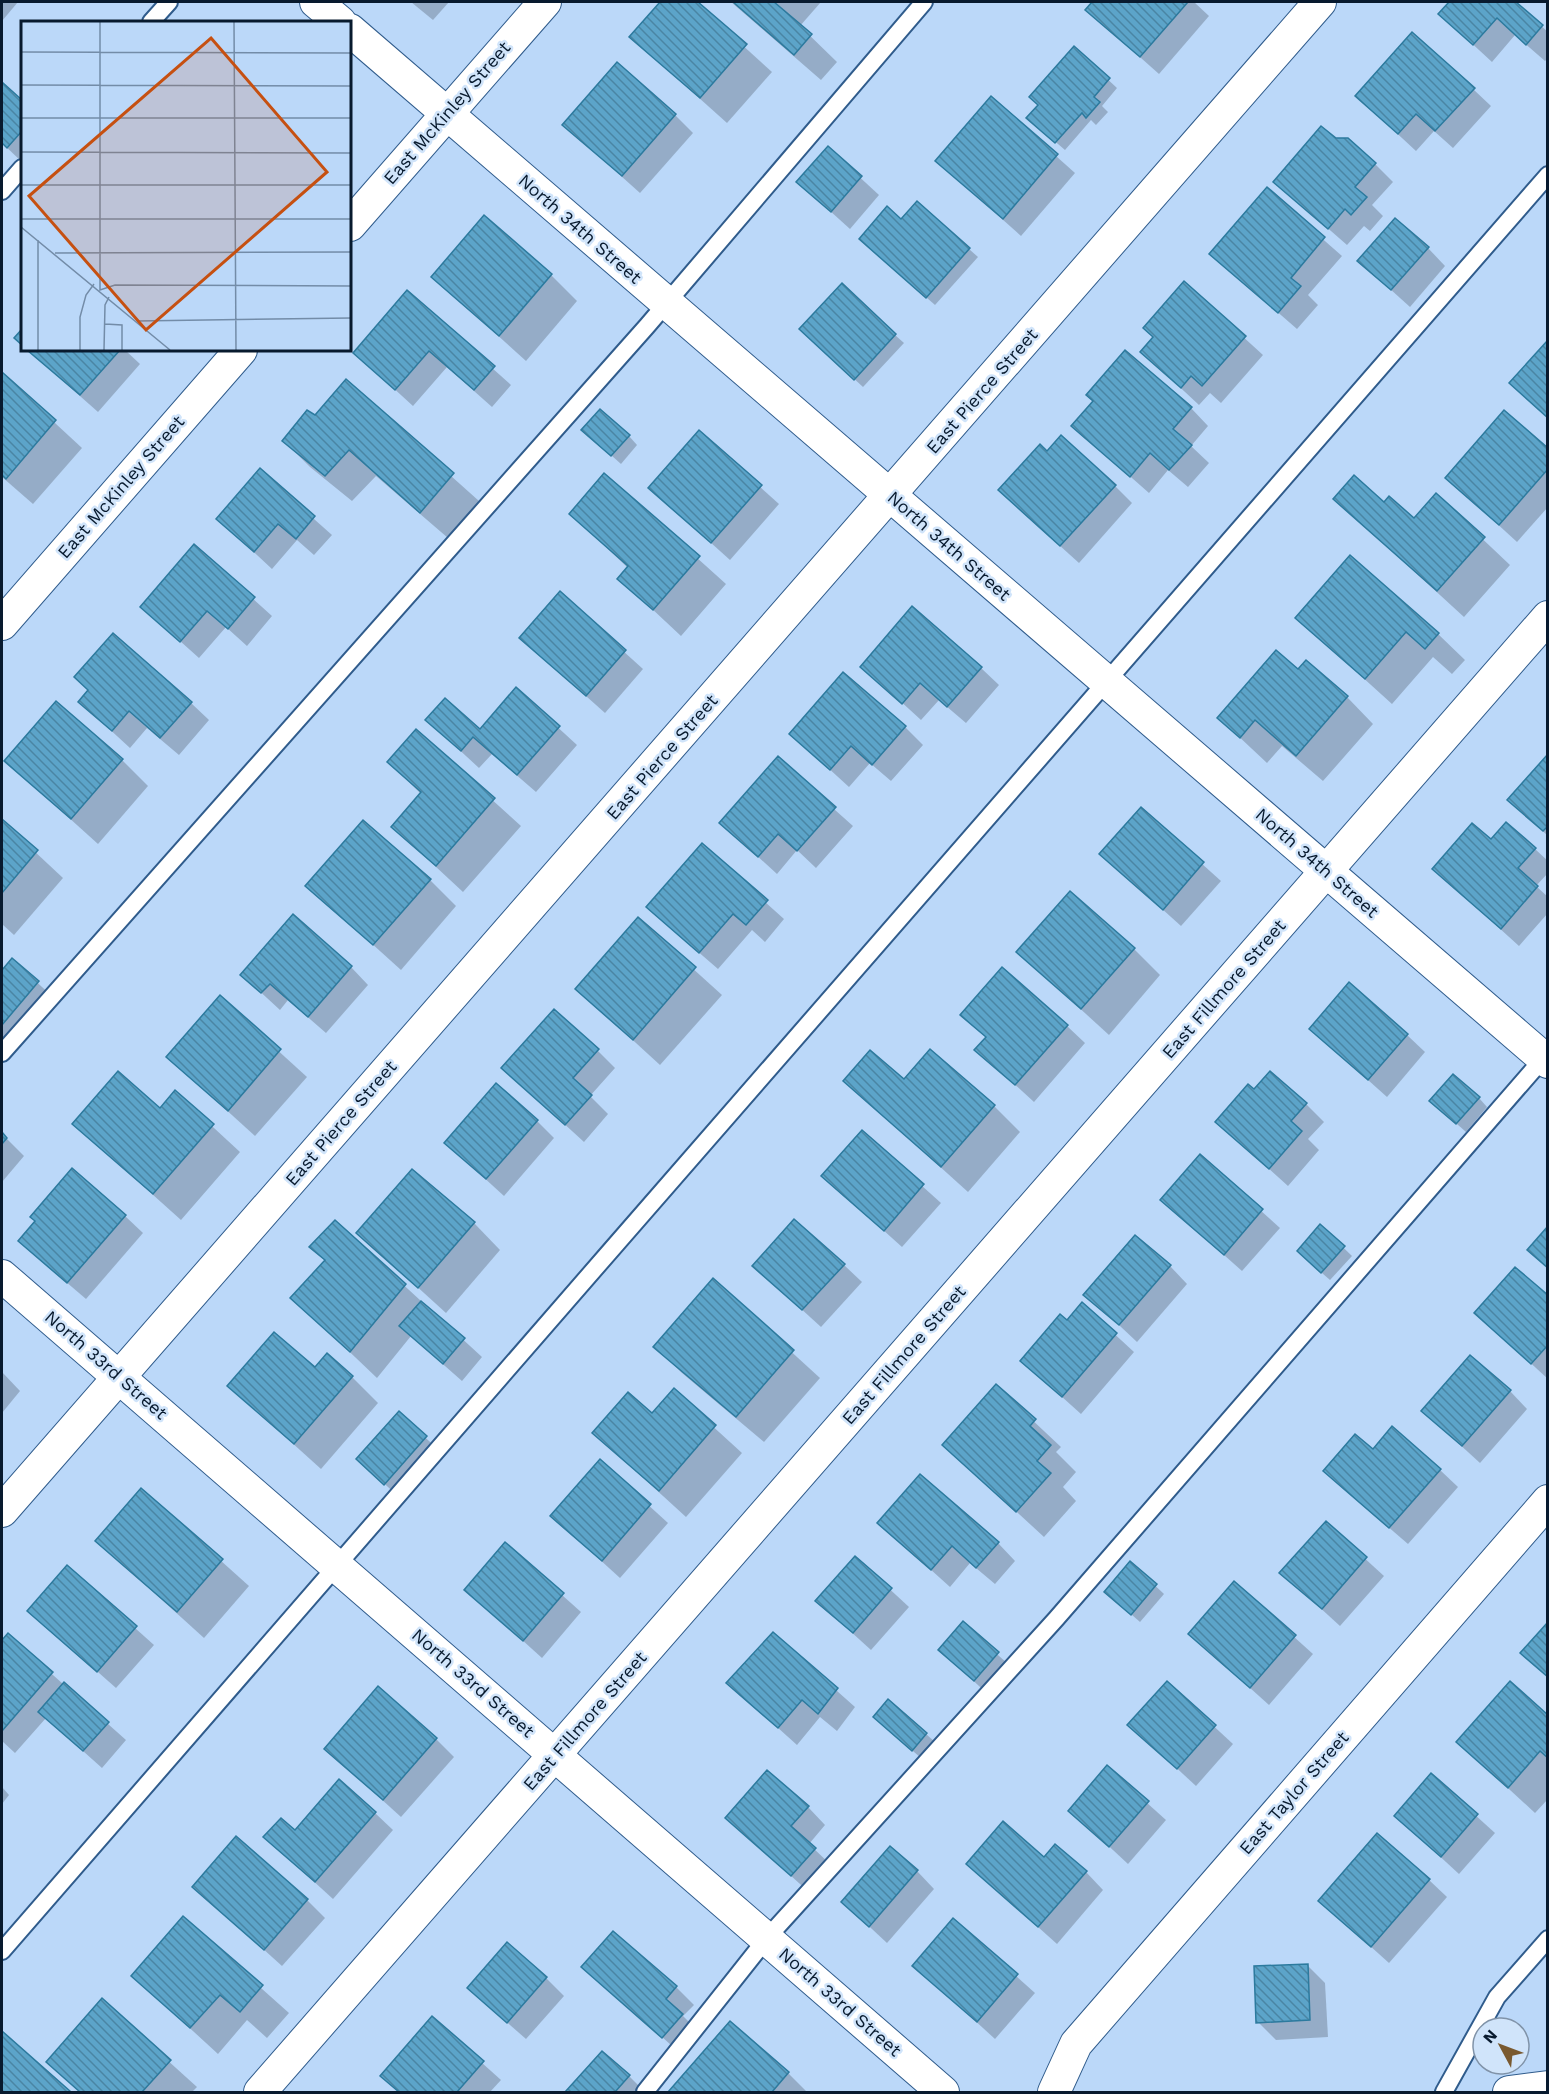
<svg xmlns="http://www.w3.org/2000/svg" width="1549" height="2094" font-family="'Work Sans',sans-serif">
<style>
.shadow{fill:#0003}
.building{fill:url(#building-back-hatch);stroke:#2c7a9e;stroke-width:1.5}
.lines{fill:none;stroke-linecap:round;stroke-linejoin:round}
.lane-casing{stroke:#305c8c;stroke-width:20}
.street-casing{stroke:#305c8c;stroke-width:34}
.lane{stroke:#fff;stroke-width:16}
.street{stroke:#fff;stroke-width:32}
.labels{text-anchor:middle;stroke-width:5;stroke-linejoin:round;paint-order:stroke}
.street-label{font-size:18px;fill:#081a2e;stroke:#d0e4fa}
.inset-road{fill:none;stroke:#738ca8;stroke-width:1.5}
.view{fill:#c65011;fill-opacity:0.15;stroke:#c65011;stroke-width:3}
.inset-edge{fill:none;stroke:#081a2e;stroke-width:3}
</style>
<defs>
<pattern id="building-back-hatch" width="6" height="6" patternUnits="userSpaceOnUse" patternTransform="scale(1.5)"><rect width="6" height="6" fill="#5ca4c9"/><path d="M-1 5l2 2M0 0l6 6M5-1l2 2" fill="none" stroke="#4a85a4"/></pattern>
</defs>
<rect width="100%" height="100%" fill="#bbd8f9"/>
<g class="shadow">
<polygon points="2,2 18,2 2,21"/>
<polygon points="411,2 449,2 433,20"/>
<polygon points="662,2 695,2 772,72 727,123 631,37"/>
<polygon points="731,2 821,2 800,26 837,62 821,80"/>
<polygon points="1094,2 1194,2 1209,16 1159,74 1087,10"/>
<polygon points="1451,2 1514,2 1548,32 1548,58 1545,61 1515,35 1492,62 1440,14"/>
<polygon points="1074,48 1117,88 1102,106 1108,112 1096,125 1091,120 1065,150 1037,126 1039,105"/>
<polygon points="2,84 22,102 22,162 2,143"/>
<polygon points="1473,89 1491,106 1453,148 1434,131 1416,151 1375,113"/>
<polygon points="991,98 1075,173 1021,236 937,161"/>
<polygon points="675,115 693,133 640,193 564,125"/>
<polygon points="1335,140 1375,164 1393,182 1372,205 1383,216 1370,231 1364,226 1347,245 1275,182"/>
<polygon points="828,148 879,195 850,229 798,182"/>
<polygon points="1267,190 1342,256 1308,295 1318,305 1297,329 1211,254"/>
<polygon points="901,221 969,249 978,257 935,305 869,247"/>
<polygon points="1428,248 1445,266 1410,307 1359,261"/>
<polygon points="551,275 577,301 526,361 433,277"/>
<polygon points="1184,283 1263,355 1221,403 1210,393 1199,405 1142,352 1154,338"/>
<polygon points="408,293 511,385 492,407 447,367 413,406 355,353"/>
<polygon points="895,335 904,343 863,387 810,338"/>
<polygon points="28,350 125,350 140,364 98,412"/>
<polygon points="2,374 82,448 33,504 2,477"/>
<polygon points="346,382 479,501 448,538 376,476 352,501 310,467 284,441 315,417"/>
<polygon points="1191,408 1208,426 1191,446 1209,463 1188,487 1168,470 1149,493 1073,426"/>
<polygon points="699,432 779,504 730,560 650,488"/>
<polygon points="629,436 637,445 621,464 592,438"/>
<polygon points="1548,450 1548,507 1517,542 1447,478"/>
<polygon points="1047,453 1115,486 1132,503 1079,563 1018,508"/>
<polygon points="260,471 332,535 314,555 297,540 272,569 218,519"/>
<polygon points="605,475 726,584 681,636 619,578 628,568 571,514"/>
<polygon points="1436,495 1510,565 1464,617 1335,499 1384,504 1414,520"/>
<polygon points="195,546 272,616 247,646 226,627 199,658 142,607"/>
<polygon points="560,594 643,669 605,713 521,638"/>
<polygon points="1297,618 1438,634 1465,660 1452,674 1433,657 1392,704"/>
<polygon points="862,666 981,668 999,685 966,723 939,700 921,720"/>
<polygon points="1298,671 1347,697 1373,724 1323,781 1282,746 1267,763 1219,718"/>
<polygon points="516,689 577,745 536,792 492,754 479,768 427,720 481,731"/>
<polygon points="80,702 191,703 209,720 179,755 147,728 130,748"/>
<polygon points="905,727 923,745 891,781 870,763 849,787 791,734"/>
<polygon points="416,731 521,826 463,892 393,827 421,794 389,762"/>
<polygon points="1548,756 1548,836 1509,800"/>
<polygon points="778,759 853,826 816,868 797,850 777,874 721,823"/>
<polygon points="122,760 148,786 98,844 6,761"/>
<polygon points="1141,809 1221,881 1181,926 1101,854"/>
<polygon points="2,821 63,878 14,935 2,924"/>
<polygon points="1491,841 1535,849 1548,861 1548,873 1536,886 1548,897 1548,913 1519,946 1434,869"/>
<polygon points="702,845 784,919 765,942 752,930 718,969 666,924"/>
<polygon points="430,880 456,906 401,970 308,886"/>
<polygon points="638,919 722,995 660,1065 577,989"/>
<polygon points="1134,949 1160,975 1109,1035 1018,952"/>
<polygon points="13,960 56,1000 2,1048 2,973"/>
<polygon points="351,967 368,985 326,1033 288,1000 280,1010 242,975"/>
<polygon points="220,998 307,1077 255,1136 168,1057"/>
<polygon points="962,1014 1067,1026 1085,1043 1034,1102 977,1050 987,1038"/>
<polygon points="1311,1029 1407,1035 1425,1052 1387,1097"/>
<polygon points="598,1051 615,1068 590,1096 608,1114 584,1142 503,1068"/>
<polygon points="845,1081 994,1106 1020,1132 968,1192"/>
<polygon points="175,1092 240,1152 181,1220 74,1124 160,1110"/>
<polygon points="1254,1092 1306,1104 1324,1122 1308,1139 1319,1150 1288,1186 1217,1122"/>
<polygon points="1479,1098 1487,1107 1466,1132 1440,1109"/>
<polygon points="537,1121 554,1138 504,1196 446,1143"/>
<polygon points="862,1132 941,1203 902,1247 823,1176"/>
<polygon points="2,1134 24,1156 2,1182"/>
<polygon points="1200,1156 1280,1228 1242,1271 1162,1200"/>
<polygon points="125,1216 143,1233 86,1299 38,1258"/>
<polygon points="335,1222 482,1357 462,1381 411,1336 377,1378 292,1297 325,1261 311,1247"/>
<polygon points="474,1223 500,1250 446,1313 358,1233"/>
<polygon points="1321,1226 1352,1256 1330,1280 1307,1260"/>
<polygon points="844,1265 862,1282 821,1327 754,1266"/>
<polygon points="1170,1266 1187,1284 1137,1342 1086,1294"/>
<polygon points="713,1280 820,1378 764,1442 682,1373 655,1347"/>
<polygon points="1548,1297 1548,1379 1476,1313"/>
<polygon points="1082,1304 1134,1352 1081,1414 1022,1361 1067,1322"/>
<polygon points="315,1369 352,1377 378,1403 321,1469 229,1386"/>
<polygon points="2,1372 20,1391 2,1413"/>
<polygon points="996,1386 1061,1447 1056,1452 1076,1472 1063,1487 1076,1501 1044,1537 944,1445"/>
<polygon points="674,1391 742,1453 686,1517 594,1433 652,1416"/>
<polygon points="1510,1391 1527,1409 1480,1463 1423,1411"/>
<polygon points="399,1413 444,1455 403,1501 358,1459"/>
<polygon points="1373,1451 1440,1470 1458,1487 1408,1544 1343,1488"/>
<polygon points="600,1461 668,1523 620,1578 552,1516"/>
<polygon points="142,1490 249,1586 204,1638 97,1541"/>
<polygon points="879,1523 998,1543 1015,1561 995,1584 970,1563 950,1587"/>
<polygon points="1326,1523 1384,1576 1340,1626 1282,1573"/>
<polygon points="505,1544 581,1612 542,1658 466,1589"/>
<polygon points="856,1558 909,1607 871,1650 817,1601"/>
<polygon points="1131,1563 1164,1594 1140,1622 1115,1600"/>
<polygon points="67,1567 154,1645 116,1688 29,1611"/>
<polygon points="1234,1583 1313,1654 1269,1705 1190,1634"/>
<polygon points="963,1624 1016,1671 992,1698 940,1650"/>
<polygon points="773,1634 855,1707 837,1731 820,1717 797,1745 728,1683"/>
<polygon points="8,1635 126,1740 102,1768 46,1718 15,1753 2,1741 2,1642"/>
<polygon points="1167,1683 1233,1744 1196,1786 1130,1725"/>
<polygon points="889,1701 935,1742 921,1758 883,1725"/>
<polygon points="1548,1717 1548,1799 1535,1813 1458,1742"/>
<polygon points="436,1739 454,1757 401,1817 326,1749"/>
<polygon points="1107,1767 1166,1820 1128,1864 1070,1810"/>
<polygon points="1431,1775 1495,1833 1459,1874 1396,1816"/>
<polygon points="2,1787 9,1795 2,1804"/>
<polygon points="808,1807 825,1825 809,1844 833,1867 810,1893 727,1818"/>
<polygon points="375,1813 393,1830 333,1899 265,1837"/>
<polygon points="1044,1859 1086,1872 1103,1890 1057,1944 968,1864"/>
<polygon points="917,1871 934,1889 887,1943 843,1902"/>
<polygon points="1429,1880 1447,1897 1389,1963 1320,1901"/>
<polygon points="194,1887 307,1900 325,1918 282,1966"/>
<polygon points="183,1918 289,2013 267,2038 247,2020 218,2054 133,1976"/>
<polygon points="953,1920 1035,1993 995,2039 914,1965"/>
<polygon points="1307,1965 1325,1983 1328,2037 1276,2040 1258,2022"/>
<polygon points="584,1967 676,1987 694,2005 683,2016 700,2033 681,2054"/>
<polygon points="546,1978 564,1996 526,2039 487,2005"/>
<polygon points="102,2001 197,2087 192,2092 80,2092 48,2062"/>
<polygon points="432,2018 501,2080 490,2092 399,2092 382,2076"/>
<polygon points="730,2023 788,2073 807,2092 670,2092"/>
<polygon points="2,2033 69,2092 2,2092"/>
<polygon points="602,2053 629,2076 645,2092 567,2092"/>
</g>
<g class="building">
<polygon points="660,2 698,2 747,44 700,98 629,37"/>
<polygon points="733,2 774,2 812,34 794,55"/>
<polygon points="1092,2 1188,2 1140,57 1085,10"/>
<polygon points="1449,2 1516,2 1543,25 1526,45 1497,18 1473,45 1438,14"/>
<polygon points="1412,32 1475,88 1435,131 1416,114 1398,134 1355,96"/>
<polygon points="1074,46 1110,78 1094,97 1100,102 1086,118 1082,113 1055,143 1026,118 1038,105 1029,97"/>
<polygon points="617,62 676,114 622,176 562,125"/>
<polygon points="2,82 22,100 22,131 7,148 2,143"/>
<polygon points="991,96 1058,154 1003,219 935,161"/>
<polygon points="1321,126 1336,138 1348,138 1376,163 1355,187 1367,197 1351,215 1345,209 1328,229 1273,182"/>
<polygon points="828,146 862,176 831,212 796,182"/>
<polygon points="1267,187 1325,237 1291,278 1301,286 1278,313 1209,254"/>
<polygon points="917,201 970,248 926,298 859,239 887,206 901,219"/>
<polygon points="484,215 552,274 499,336 431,277"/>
<polygon points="1395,218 1429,247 1391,290 1357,261"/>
<polygon points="1184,281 1246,336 1202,386 1191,376 1181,388 1140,352 1153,337 1143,328"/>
<polygon points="842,283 896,334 854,380 799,329"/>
<polygon points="407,290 495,366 474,390 429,351 395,390 353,353"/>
<polygon points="22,329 22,345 14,338"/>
<polygon points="1548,340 1548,418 1509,383"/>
<polygon points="27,350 120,350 80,395"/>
<polygon points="1125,350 1192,407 1173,429 1192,445 1169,470 1150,453 1130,477 1071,426 1093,401 1086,395"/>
<polygon points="2,372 56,420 6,479 2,475"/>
<polygon points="346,379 454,473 420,513 349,450 325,476 282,441 307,410 315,415"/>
<polygon points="600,409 630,435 611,456 581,430"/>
<polygon points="1504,410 1548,448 1548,469 1499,525 1445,478"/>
<polygon points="699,430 762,485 711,543 648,488"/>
<polygon points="1061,435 1116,485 1060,546 998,490 1040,444 1047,451"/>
<polygon points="260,468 315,516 296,539 278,524 254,552 216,519"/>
<polygon points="604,473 700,556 653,610 617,579 628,566 569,514"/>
<polygon points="1354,475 1384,502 1389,496 1414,518 1436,493 1485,537 1437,591 1333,499"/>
<polygon points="194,544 255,597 228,629 207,611 180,642 140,607"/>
<polygon points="1350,555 1439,633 1425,649 1406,632 1365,679 1295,618"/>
<polygon points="560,591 626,650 586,696 519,638"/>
<polygon points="912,606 982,667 947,707 920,683 902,704 860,667"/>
<polygon points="113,633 192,702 160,738 129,711 112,731 78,702 88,690 74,677"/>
<polygon points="1276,650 1298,669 1306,660 1348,696 1296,756 1255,720 1240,738 1217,718"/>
<polygon points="843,672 906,726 872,765 851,746 830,770 789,734"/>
<polygon points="516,687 560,726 517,775 473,737 461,751 425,720 445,698 480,729"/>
<polygon points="56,701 123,759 71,819 4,761"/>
<polygon points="416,729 495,798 436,866 391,827 421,792 387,762"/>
<polygon points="1548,754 1548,826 1543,831 1507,800"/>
<polygon points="778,756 836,807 797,851 778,834 758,857 719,823"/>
<polygon points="1141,807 1204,862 1163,910 1099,854"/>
<polygon points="2,819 38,850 2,893"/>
<polygon points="363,820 431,879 373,945 305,886"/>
<polygon points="1506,822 1536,848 1518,868 1538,886 1501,929 1432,869 1472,823 1491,839"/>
<polygon points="702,843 768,900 746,925 733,914 699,953 646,907"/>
<polygon points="1070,891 1135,948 1081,1009 1016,952"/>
<polygon points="293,914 352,966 308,1017 270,984 261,993 240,975"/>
<polygon points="638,917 696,967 633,1040 575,989"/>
<polygon points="12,958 39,981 2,1025 2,970"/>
<polygon points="1002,967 1068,1025 1015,1085 974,1050 986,1037 960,1015"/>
<polygon points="1349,982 1408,1034 1368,1080 1309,1029"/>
<polygon points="220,995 281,1049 228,1111 166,1057"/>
<polygon points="554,1009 599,1049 573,1078 592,1095 565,1125 501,1068"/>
<polygon points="930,1049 995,1105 941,1167 843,1081 870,1050 904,1079"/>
<polygon points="118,1071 160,1108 175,1090 214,1124 153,1194 72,1124"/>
<polygon points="1270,1071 1307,1103 1291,1121 1302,1131 1269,1169 1215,1122 1248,1084 1254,1089"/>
<polygon points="1453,1074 1480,1097 1456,1124 1429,1101"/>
<polygon points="496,1083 538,1120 486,1179 444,1143"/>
<polygon points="862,1130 924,1184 884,1231 821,1176"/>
<polygon points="2,1132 7,1138 2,1144"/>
<polygon points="1200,1154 1263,1209 1224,1255 1160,1200"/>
<polygon points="72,1168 126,1215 67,1283 18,1241 35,1221 30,1217"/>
<polygon points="412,1169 475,1222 418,1288 356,1233"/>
<polygon points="794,1219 845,1264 802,1310 752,1266"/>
<polygon points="335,1220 406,1284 350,1352 290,1298 325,1260 309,1247"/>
<polygon points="1320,1224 1345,1246 1321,1273 1297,1251"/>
<polygon points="1548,1226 1548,1268 1527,1250"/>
<polygon points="1135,1235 1171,1265 1119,1325 1083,1295"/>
<polygon points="1515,1267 1548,1295 1548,1345 1531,1364 1474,1313"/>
<polygon points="713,1278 794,1350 736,1417 653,1347"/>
<polygon points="421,1301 465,1338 443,1364 399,1326"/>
<polygon points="1082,1302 1117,1333 1062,1397 1020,1361 1060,1314 1067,1320"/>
<polygon points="274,1332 315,1367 327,1353 353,1376 294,1444 227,1386"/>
<polygon points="1470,1355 1511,1390 1462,1446 1421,1411"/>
<polygon points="996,1384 1036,1419 1030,1426 1051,1445 1037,1461 1051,1473 1016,1512 942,1445"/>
<polygon points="674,1388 716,1425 659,1491 592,1433 628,1392 652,1413"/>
<polygon points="399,1411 427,1436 384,1485 356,1459"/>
<polygon points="1392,1426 1441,1469 1389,1528 1323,1471 1355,1434 1373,1449"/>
<polygon points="600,1459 651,1504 602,1561 550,1516"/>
<polygon points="920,1474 999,1542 976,1568 952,1546 931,1570 877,1523"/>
<polygon points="141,1488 223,1559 177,1612 95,1541"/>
<polygon points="1326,1521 1367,1557 1322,1609 1279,1573"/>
<polygon points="505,1542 564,1593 523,1641 464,1590"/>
<polygon points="855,1556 892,1588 853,1633 815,1601"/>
<polygon points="1130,1561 1157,1584 1131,1615 1104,1592"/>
<polygon points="67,1565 137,1626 97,1672 27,1611"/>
<polygon points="1234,1581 1296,1635 1250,1688 1188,1634"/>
<polygon points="963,1621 999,1652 974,1681 938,1650"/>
<polygon points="1548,1622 1548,1677 1520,1653"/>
<polygon points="773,1632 838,1688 818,1714 802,1700 778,1728 726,1683"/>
<polygon points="8,1633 53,1672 2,1731 2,1640"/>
<polygon points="1167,1681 1216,1725 1177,1769 1127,1725"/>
<polygon points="1510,1681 1548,1715 1548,1758 1540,1751 1508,1788 1456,1742"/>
<polygon points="64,1682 109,1722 83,1751 38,1712"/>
<polygon points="378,1686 437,1738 383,1800 324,1749"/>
<polygon points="888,1699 927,1733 912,1751 873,1717"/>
<polygon points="1107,1765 1149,1801 1109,1847 1068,1811"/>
<polygon points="767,1770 809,1806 791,1826 816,1848 791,1876 725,1818"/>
<polygon points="1431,1773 1478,1814 1441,1857 1394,1816"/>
<polygon points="339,1779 376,1812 315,1882 263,1837 281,1818 295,1830"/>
<polygon points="1003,1821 1044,1857 1055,1844 1087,1871 1038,1927 966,1864"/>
<polygon points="1377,1833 1430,1879 1371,1947 1318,1901"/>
<polygon points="236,1836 308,1899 264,1950 192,1887"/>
<polygon points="890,1846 918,1870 869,1927 841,1902"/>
<polygon points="183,1916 263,1985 240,2012 220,1995 190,2028 131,1976"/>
<polygon points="953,1918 1018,1974 977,2022 912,1966"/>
<polygon points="613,1931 677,1986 666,1999 683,2014 662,2038 581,1967"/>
<polygon points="507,1942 547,1977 507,2023 467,1988"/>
<polygon points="1308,1964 1310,2020 1256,2023 1254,1966"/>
<polygon points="102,1998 171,2060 142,2092 80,2092 46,2062"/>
<polygon points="432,2016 484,2061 457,2092 399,2092 380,2076"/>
<polygon points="730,2021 789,2072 772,2092 668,2092"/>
<polygon points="2,2031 71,2092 2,2092"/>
<polygon points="602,2051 630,2075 615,2092 565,2092"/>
</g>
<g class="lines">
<defs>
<g id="lane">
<polyline points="151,22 169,2"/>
<polyline points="2,191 22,168"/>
<polyline points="2,1053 647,326 924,2"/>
<path d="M2,1951C515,1357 1034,768 1548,175"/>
<polyline points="645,2092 767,1938 1056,1619 1547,1054"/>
<polyline points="1444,2092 1497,1997 1548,1939"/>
</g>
<g id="street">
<polyline points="316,2 340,22"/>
<polyline points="350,30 1548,1062"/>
<polyline points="350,225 545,2"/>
<polyline points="2,624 241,350"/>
<polyline points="2,1276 943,2092"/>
<polyline points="2,1511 1320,2"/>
<polyline points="260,2092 1548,617"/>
<polyline points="1054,2092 1076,2044 1548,1501"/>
<polyline points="1509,2092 1548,2087"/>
</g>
</defs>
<use href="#lane" class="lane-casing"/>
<use href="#street" class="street-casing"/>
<use href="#lane" class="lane"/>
<use href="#street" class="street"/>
</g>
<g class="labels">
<g class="street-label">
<text transform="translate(447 113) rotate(-49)" y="6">East McKinley Street</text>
<text transform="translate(580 229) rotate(41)" y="6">North 34th Street</text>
<text transform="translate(982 391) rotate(-49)" y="6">East Pierce Street</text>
<text transform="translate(121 487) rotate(-49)" y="6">East McKinley Street</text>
<text transform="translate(949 546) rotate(41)" y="6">North 34th Street</text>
<text transform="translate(662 757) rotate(-49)" y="6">East Pierce Street</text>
<text transform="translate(1317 863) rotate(41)" y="6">North 34th Street</text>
<text transform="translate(1224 989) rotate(-49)" y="6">East Fillmore Street</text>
<text transform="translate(341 1123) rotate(-49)" y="6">East Pierce Street</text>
<text transform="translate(904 1355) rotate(-49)" y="6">East Fillmore Street</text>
<text transform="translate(106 1365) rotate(41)" y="6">North 33rd Street</text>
<text transform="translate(473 1683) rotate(41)" y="6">North 33rd Street</text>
<text transform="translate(585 1721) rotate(-49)" y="6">East Fillmore Street</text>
<text transform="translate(1294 1793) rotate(-49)" y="6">East Taylor Street</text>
<text transform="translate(840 2002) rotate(41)" y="6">North 33rd Street</text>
</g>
</g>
<g transform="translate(21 21)">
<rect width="330" height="330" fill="#bbd8f9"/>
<path class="inset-road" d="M79,1V269L94,264L330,265M213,1L215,329M0,31L330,32M0,64L330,65M0,97H330M0,131L330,132M0,164H330M0,198H330M0,206L149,329M17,219V329M34,232L330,231M116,300L330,297M84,303L101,304V329M59,329V296L65,274L73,263M83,329L84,284L88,276"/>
<path class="view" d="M190,17L306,151L125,309L8,175Z"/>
<rect width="330" height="330" class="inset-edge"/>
</g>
<rect width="1549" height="2094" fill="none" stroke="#081a2e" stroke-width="6"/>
<g transform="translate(1501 2046) rotate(311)"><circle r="28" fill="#d0e4fa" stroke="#8093a8" stroke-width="1.5"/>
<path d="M0-4.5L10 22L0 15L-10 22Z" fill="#79592f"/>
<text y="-9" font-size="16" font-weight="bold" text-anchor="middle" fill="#081a2e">N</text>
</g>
</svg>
